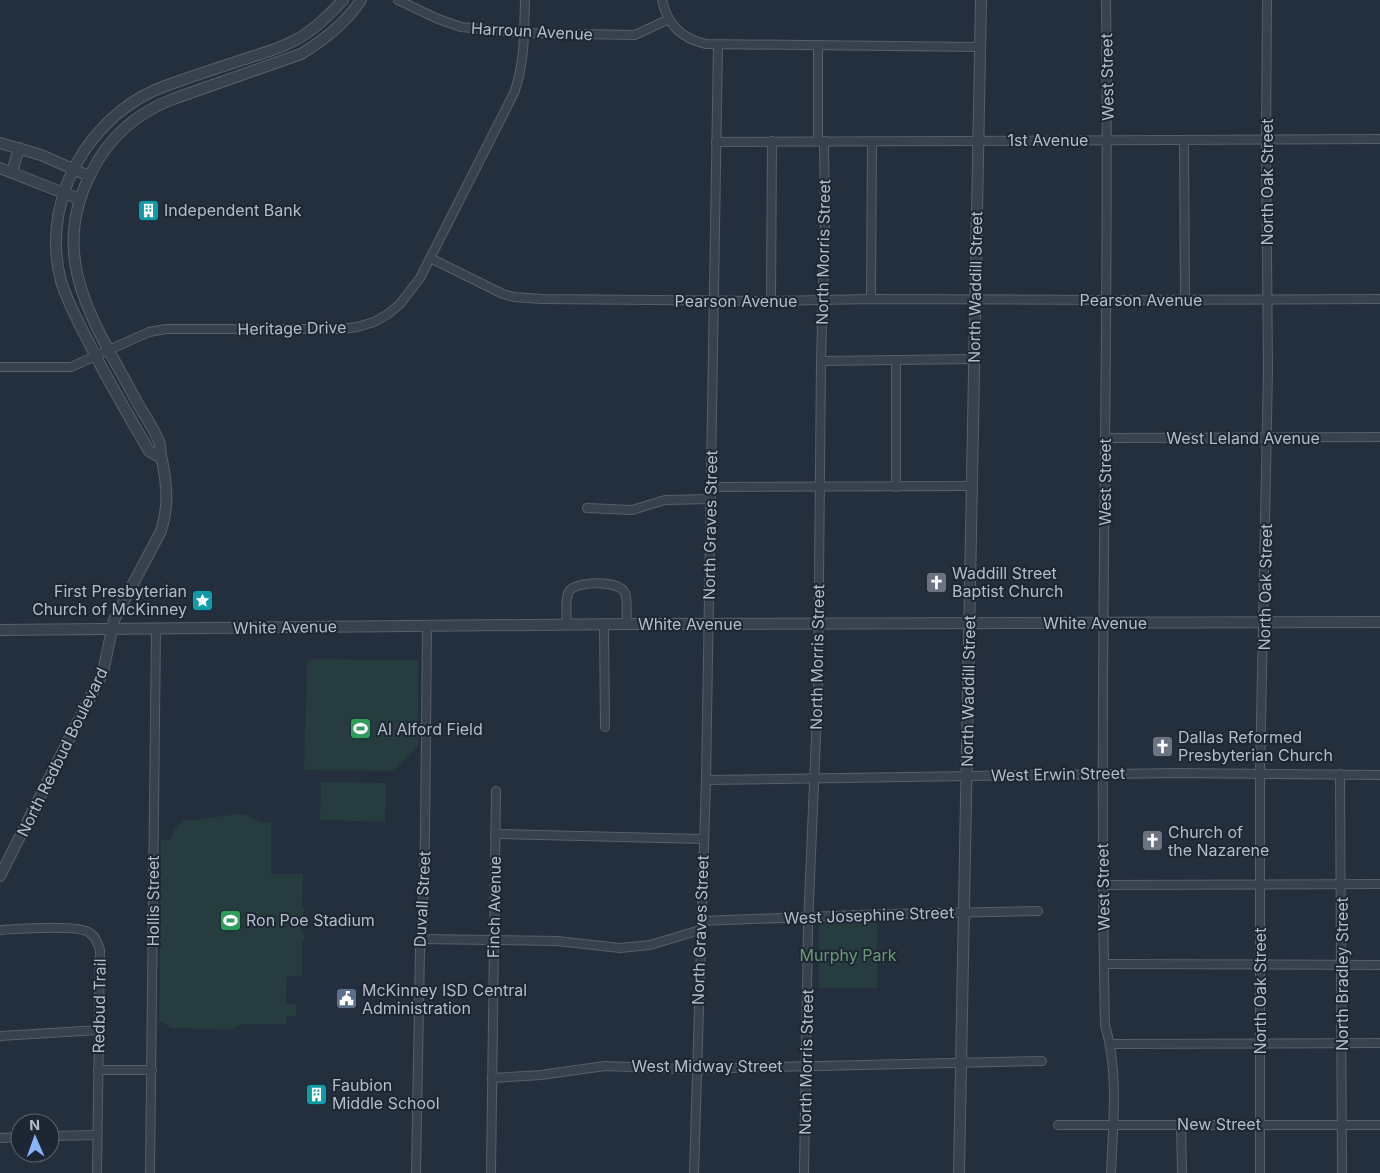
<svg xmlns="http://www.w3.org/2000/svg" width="1380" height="1173" font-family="Inter,sans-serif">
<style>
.green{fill:#263c3f}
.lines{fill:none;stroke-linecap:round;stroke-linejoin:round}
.minor-casing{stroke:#565f6c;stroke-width:10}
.tertiary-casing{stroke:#565f6c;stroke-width:12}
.minor{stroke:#38414e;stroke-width:8}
.tertiary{stroke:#38414e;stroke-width:10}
.labels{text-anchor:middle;stroke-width:4;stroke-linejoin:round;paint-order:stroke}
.street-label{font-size:16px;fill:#b4bcc9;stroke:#1d2633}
.poi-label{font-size:16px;fill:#b4bcc9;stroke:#1d2633;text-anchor:start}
.park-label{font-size:16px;fill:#6b9a76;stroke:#1d2633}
</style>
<rect width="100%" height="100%" fill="#242f3e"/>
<g class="green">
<polygon points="312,659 418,660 418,746 393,771 304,770 307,664"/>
<polygon points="321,782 386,783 385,822 320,820"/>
<path d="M239,814C254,814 255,825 271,822V874H303L302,907L305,911L301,916V930L306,936L302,942V976H287L286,1003L297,1004L296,1016H287L286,1024H242L230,1030L171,1028L163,1022H159L161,840H171L174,831L183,821Z"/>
<polygon points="819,922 877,923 877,988 819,988"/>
</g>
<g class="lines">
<defs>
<g id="minor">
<polyline points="398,0 438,19 461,27 524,33 635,35 669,19"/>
<path d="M662,0C667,24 682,39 706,44L980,47"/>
<path d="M1106,0C1110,342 1098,683 1105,1025C1119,1072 1113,1124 1111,1173"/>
<polyline points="1184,140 1185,300"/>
<polyline points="818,141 818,45"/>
<polyline points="716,142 1380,139"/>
<polyline points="430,258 503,294 514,297 542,299 771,301 871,299 1107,300 1380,299"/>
<polyline points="871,299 872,141"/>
<polyline points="771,301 772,141"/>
<polyline points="896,360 896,487"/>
<polyline points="821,361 974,359"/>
<path d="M0,367H71L149,332L166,329H342L357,327L374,322L388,314L400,304L420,278L514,93C525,63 524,32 525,0"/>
<polyline points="1105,438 1380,437"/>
<polyline points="711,487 972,486"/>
<polyline points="587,508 632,510 665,500 711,499"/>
<path d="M567,625C567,616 564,597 570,590C579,581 619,580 625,593C628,601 626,615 627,624"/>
<polyline points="604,625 605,727"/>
<polyline points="1340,774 1342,1173"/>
<polyline points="706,780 1178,773 1380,775"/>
<polyline points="495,834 704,839"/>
<polyline points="1103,885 1380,884"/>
<polyline points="701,921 886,914 1038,911"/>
<path d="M0,930C17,929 79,924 90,933C96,937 98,944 100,950L97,1173"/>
<polyline points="422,939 557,941 620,948 650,945 700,930"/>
<polyline points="1104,964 1380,965"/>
<polyline points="0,1036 99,1030"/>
<polyline points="1111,1044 1380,1043"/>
<polyline points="98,1070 152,1070"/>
<polyline points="492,1078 541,1075 605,1066 683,1069 1042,1061"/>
<polyline points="1181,1124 1182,1173"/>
<polyline points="1058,1125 1380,1125"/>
<polyline points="50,1136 97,1135"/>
<polyline points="0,1138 20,1137"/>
<polyline points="150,1173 156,628"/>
<polyline points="416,1173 420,950 422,939 425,836 427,626"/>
<polyline points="491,1173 496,791"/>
<polyline points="694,1173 706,780 718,45"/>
<polyline points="804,1173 808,926 818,689 821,361 825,217 824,141"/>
<polyline points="1260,1173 1260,774 1268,370 1266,140 1267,0"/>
</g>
<g id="tertiary">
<polyline points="0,143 41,155 89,176"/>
<polyline points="0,168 79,199"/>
<polyline points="12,172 19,148"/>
<path d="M161,458L149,451C128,414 106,378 87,339C77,320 67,301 61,281C49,236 59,189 84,151C104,122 132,98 165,86C193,76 220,67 248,58C267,52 287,46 304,35C318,26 331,13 343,0"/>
<polyline points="0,630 627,624 1380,622"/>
<path d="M0,876L103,672L114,620L161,531C169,506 167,485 162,460C160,455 161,450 160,445C157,433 143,413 137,402C97,326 46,260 91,173C108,138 137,113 173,99L301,54C324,40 346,23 361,0"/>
<polyline points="959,1173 981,0"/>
</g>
</defs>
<use href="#minor" class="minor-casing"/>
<use href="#tertiary" class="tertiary-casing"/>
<use href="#minor" class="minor"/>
<use href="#tertiary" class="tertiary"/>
</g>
<defs>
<symbol id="building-square" viewBox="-11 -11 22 22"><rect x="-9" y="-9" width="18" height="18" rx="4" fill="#0f9aa8" stroke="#1d2633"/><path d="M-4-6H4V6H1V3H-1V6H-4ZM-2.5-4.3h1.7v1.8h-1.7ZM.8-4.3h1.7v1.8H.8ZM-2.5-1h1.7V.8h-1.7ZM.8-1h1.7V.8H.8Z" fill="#fff"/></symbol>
<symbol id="church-square" viewBox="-11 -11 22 22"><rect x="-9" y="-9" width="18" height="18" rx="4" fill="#6b7280" stroke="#1d2633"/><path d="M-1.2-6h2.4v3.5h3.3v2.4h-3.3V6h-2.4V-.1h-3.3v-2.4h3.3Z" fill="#fff"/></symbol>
<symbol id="sight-square" viewBox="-11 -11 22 22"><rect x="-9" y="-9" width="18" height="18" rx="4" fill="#0f9aa8" stroke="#1d2633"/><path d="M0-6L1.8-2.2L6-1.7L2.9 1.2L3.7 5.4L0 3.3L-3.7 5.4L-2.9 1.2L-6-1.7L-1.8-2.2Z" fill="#fff"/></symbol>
<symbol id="stadium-square" viewBox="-11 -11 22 22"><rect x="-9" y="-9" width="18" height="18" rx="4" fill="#2e9e5b" stroke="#1d2633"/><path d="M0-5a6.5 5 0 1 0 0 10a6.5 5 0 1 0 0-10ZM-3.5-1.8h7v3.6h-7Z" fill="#fff"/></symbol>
<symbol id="civic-square" viewBox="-11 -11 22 22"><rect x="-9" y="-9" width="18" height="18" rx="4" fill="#5c6f8a" stroke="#1d2633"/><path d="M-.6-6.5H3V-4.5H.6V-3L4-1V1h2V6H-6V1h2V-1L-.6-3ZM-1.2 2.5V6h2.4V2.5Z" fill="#fff"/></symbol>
</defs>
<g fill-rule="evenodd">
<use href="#building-square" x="136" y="198" width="25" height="25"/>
<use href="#church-square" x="924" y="570" width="25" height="25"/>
<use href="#sight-square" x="190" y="588" width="25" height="25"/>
<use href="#stadium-square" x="348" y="716" width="25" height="25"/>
<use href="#church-square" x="1150" y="734" width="25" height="25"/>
<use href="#church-square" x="1140" y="828" width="25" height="25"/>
<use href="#stadium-square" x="218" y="908" width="25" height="25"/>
<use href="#civic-square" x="334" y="986" width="25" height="25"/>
<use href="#building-square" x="304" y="1082" width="25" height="25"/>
</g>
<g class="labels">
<g class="street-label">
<text transform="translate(532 31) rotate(3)" y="6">Harroun Avenue</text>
<text transform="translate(1107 77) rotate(-91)" y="6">West Street</text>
<text x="1048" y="146">1st Avenue</text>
<text transform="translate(1267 182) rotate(-90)" y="6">North Oak Street</text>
<text transform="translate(823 252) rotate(-89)" y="6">North Morris Street</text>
<text transform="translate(975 287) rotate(-89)" y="6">North Waddill Street</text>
<text x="1141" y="306">Pearson Avenue</text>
<text x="736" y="307">Pearson Avenue</text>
<text transform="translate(292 328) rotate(-1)" y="6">Heritage Drive</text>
<text x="1243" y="444">West Leland Avenue</text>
<text transform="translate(1105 482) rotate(-90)" y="6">West Street</text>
<text transform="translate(710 525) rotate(-89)" y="6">North Graves Street</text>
<text transform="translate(1265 587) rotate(-89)" y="6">North Oak Street</text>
<text x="1095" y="629">White Avenue</text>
<text x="690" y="630">White Avenue</text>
<text transform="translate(285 627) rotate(-1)" y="6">White Avenue</text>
<text transform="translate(817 657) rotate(-89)" y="6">North Morris Street</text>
<text transform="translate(968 691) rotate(-89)" y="6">North Waddill Street</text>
<text transform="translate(62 752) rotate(-64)" y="6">North Redbud Boulevard</text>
<text transform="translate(1058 774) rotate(-1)" y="6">West Erwin Street</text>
<text transform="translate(1103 887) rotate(-91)" y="6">West Street</text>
<text transform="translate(422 899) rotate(-87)" y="6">Duvall Street</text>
<text transform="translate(153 901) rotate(-90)" y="6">Hollis Street</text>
<text transform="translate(494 907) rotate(-89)" y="6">Finch Avenue</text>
<text transform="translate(869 915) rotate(-2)" y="6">West Josephine Street</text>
<text transform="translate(700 930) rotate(-88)" y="6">North Graves Street</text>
<text transform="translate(1342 974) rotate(-90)" y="6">North Bradley Street</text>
<text transform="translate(1260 991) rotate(-90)" y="6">North Oak Street</text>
<text transform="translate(99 1006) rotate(-89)" y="6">Redbud Trail</text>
<text transform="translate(806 1062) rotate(-89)" y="6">North Morris Street</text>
<text x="707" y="1072">West Midway Street</text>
<text x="1219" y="1130">New Street</text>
</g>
<g class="poi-label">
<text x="164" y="216">Independent Bank</text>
<text x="952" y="579">Waddill Street<tspan x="952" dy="18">Baptist Church</tspan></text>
<text x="187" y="597" text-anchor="end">First Presbyterian<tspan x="187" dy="18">Church of McKinney</tspan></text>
<text x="377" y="735">Al Alford Field</text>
<text x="1178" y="743">Dallas Reformed<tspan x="1178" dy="18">Presbyterian Church</tspan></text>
<text x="1168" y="838">Church of<tspan x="1168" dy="18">the Nazarene</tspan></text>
<text x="246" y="926">Ron Poe Stadium</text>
<text x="362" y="996">McKinney ISD Central<tspan x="362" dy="18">Administration</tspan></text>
<text x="332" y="1091">Faubion<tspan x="332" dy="18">Middle School</tspan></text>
</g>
<g class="park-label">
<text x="848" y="961">Murphy Park</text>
</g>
</g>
<g transform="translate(35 1138) rotate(358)"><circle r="24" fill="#1d2633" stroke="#59626f"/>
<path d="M0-4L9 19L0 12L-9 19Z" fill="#8ab4f8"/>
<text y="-8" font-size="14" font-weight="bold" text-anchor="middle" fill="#b4bcc9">N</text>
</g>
</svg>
